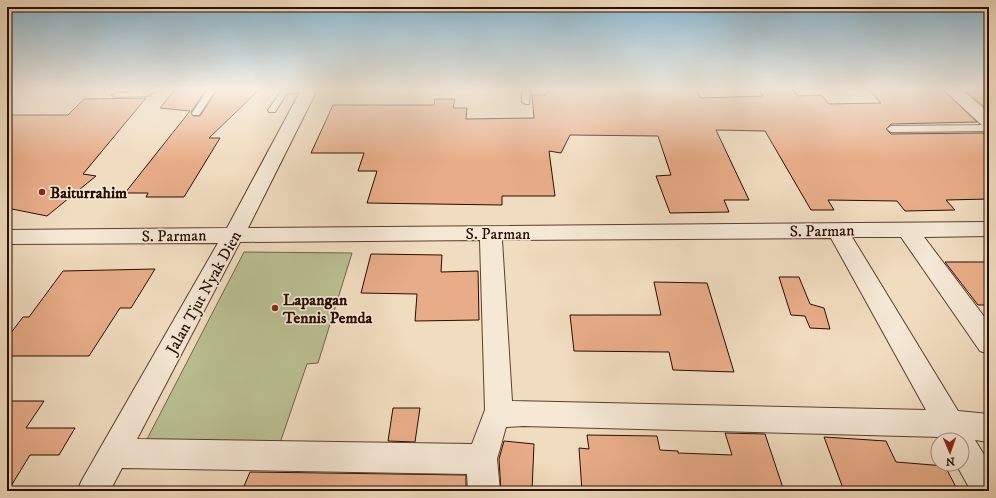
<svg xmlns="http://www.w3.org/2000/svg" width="996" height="498" font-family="'IM FELL DW Pica',serif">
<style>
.green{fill:#bac092;stroke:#716649}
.building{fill:#e8ad88;stroke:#280d00}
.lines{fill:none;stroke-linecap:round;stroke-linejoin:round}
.lane-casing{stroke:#5a4130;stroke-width:2}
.street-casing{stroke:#5a4130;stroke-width:2}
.lane{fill:#f5e8d5;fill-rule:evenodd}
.street{fill:#f5e8d5;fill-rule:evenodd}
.poi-dot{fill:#8f2418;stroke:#f5e8d5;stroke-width:1.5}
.labels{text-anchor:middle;stroke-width:3.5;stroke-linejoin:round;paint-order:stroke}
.poi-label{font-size:16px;font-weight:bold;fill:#280d00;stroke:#f5e8d5;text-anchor:start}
.street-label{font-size:16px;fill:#280d00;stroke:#f5e8d5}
</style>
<rect width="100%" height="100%" fill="#f0dcbf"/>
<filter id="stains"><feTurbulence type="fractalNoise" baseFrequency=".005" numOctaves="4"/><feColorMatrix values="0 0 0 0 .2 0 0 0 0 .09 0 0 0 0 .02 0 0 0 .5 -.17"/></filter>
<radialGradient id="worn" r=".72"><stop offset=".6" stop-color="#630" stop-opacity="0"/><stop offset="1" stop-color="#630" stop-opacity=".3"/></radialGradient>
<polygon class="green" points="244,252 352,253 318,363 307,364 280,443 146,441"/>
<g class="building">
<polygon points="175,90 206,90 191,112 193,116 200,116 217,90 259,90 209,138 220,138 184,197 146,197 148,193 125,193 190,111 160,108"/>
<polygon points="546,90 696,90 701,98 763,96 759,90 793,90 798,96 821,95 829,104 881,103 869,90 943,90 977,122 891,124 886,129 891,134 983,133 989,138 989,199 946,200 955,210 905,211 897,201 828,200 834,210 811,210 765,131 716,130 749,200 724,200 729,212 670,213 656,176 671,175 658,136 570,135 561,153 549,151 555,196 502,196 502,205 367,203 377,171 358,171 364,153 311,153 333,105 434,105 435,99 455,99 453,108 467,108 466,119 534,118 532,95 546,95"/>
<polygon points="964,90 989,90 989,111"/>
<polygon points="146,98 83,174 96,176 47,216 7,208 7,115 68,115 84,99"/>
<polygon points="371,254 442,255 441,272 478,271 479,320 415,321 417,294 361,293"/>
<polygon points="945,262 989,262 989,305 978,305"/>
<polygon points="155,269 131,308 120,308 89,356 7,356 7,338 23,317 29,317 63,271"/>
<polygon points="779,277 799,277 810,304 824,308 830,329 810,328 805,316 791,315"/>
<polygon points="654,282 707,283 734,372 673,370 669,352 574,351 570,315 661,315"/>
<polygon points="7,401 44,401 26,428 75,428 59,455 30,455 8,491"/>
<polygon points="393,408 420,408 415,442 388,441"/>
<polygon points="725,433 765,434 784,491 582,491 579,448 589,449 587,435 657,436 660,450 678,451 678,453 732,455"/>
<polygon points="824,437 886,441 896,462 945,466 958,491 844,491"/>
<polygon points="504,441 534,444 532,491 501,491 499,459"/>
<polygon points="250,472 466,475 466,491 242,491"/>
</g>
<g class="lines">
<defs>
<g id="lane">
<polygon points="148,90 158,90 147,96 116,97 112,95 116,93"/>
<polygon points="208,90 216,90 199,115 193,115 192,113"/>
<polygon points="282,90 313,90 309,92 287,93 275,112 269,112 268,110"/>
<polygon points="522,90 530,90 529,104 526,104 522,102"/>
<polygon points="989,125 989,131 891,132 887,129 891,126"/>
</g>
<g id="street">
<path d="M301,90H317L248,228L989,222V236L924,237L989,323V354L980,351L901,237H852L958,411L989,414V442L975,440L989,463V491H971L956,464H962V440H943L941,437L523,426L506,427L497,459L500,491H468L467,474L122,468L110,491H77L82,480L218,243L7,244V230L227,228ZM831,238L926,410L512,401L502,240ZM480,240L485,410L472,444L137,439L240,242Z"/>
<polygon points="944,90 962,90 989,113 989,127 983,126"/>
</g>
</defs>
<use href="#lane" class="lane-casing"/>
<use href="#street" class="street-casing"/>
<use href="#lane" class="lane"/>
<use href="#street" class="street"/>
</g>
<linearGradient id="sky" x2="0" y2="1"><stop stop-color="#89b7d1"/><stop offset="0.56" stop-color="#f8efe2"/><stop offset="1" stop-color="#f8efe2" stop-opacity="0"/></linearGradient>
<rect width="996" height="160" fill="url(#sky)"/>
<g class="poi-dot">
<circle cx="42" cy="192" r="4"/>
<circle cx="275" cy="308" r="4"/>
</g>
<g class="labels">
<g class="poi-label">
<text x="50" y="198">Baiturrahim</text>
<text x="283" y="305">Lapangan<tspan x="283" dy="18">Tennis Pemda</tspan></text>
</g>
<g class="street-label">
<text transform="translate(822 230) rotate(-1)" y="6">S. Parman</text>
<text x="498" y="239">S. Parman</text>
<text transform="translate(174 235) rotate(-1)" y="6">S. Parman</text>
<text transform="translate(203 292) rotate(-61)" y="6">Jalan Tjut Nyak Dien</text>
</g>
</g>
<rect width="996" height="498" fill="none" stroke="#f0dcbf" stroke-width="24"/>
<rect x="8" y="8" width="980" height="482" fill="none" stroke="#280d00" stroke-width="2"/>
<rect x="12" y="12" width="972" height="474" fill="none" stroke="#280d00"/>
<g transform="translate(950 452) rotate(178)"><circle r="19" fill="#f5e8d5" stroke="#a39080"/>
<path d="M0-3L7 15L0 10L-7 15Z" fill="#8f2418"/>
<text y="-6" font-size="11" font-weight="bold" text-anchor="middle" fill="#280d00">N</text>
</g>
<rect width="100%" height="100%" filter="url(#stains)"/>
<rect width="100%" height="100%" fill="url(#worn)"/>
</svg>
